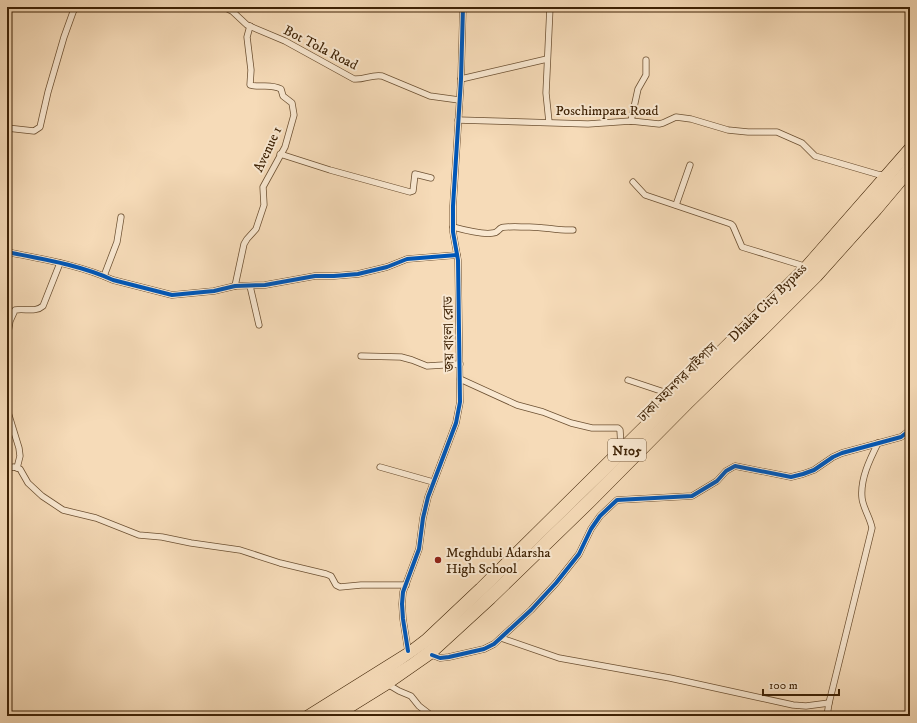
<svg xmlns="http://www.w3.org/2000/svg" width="917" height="723" font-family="'IM FELL DW Pica','Noto Serif Bengali',serif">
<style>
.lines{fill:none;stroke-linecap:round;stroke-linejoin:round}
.minor-casing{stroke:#6c5032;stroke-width:7}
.major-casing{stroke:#3e2205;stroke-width:8}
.highway-casing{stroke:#3e2205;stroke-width:10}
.minor{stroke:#f9e8d1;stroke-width:5.5}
.major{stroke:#f6dbb8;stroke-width:7}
.highway{stroke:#f6dbb8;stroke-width:8}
.cycleway-casing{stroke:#f9e8d1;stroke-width:6}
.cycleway{stroke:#0057b8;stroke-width:4}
.poi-dot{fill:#8f2418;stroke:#f9e8d1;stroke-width:1.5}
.labels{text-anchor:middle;stroke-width:4;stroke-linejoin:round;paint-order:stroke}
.shield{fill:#f9e8d1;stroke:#765d42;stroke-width:1}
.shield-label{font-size:13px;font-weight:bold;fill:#3e2205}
.street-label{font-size:14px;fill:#3e2205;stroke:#f9e8d1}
.poi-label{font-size:14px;fill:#3e2205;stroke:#f9e8d1;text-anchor:start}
</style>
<rect width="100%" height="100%" fill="#f6dbb8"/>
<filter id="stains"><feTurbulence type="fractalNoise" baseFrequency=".005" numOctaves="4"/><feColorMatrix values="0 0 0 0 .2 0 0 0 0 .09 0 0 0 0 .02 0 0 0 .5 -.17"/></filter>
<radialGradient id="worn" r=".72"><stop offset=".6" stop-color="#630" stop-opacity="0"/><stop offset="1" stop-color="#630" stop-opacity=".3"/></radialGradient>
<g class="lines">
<defs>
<g id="minor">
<path d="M224,7L232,11L247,25L285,41L354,79C364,80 372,74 382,76L430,96L459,100"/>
<polyline points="461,79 547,59"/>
<polyline points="458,120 588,124 631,121 659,124 663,123 676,117 691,119 728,130 748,132 777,132 802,143 815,156 880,175 885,174"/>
<polyline points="631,121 638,89 646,75 646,60"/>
<polyline points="549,122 546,93 550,7"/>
<polyline points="7,128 34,131 40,127 48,92 64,37 73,12 76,7"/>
<polyline points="280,154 330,170 410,192 413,191 415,174 431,178"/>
<polyline points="633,182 645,195 731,224 733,226 742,247 804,266"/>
<polyline points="676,205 690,165"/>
<path d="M453,227C464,230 482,235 493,233C497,233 498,230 501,228C506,226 520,227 526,227C542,226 557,231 573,230"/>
<path d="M7,252C42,259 80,265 113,280L172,295L214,291L235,286L265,285L315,276H334L358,274L387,267L407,259L457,255"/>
<polyline points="104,276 117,242 121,217"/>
<path d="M235,286L244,244L247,239L256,229L264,205L263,187L285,147L294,115L292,103L283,96L281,89C270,83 259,88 250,85L251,70L247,37L250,26"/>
<polyline points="250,286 259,325"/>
<path d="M7,339L10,321L15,310C25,308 35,313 43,306L60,263"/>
<polyline points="361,356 401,357 412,360 427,366 460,364"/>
<polyline points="460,379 517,405 543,412 571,423 592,428 618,428 620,430 621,447"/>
<polyline points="628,380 673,395"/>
<polyline points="7,409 19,448 20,456 17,468"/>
<polyline points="380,467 433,482"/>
<polyline points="7,468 14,467 20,469 28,483 42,496 63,510 96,518 139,535 162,537 191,543 240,550 280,563 326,574 331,576 336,585 340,587 361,585 406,585"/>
<polyline points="501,638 559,658 670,678 793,705 806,706 829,703"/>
<polyline points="408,651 403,619 402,604 403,592 419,549 423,518 428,497 456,423 460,402 458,260 453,232 453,206 461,79 463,7"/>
<polyline points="432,655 440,658 449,657 484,649 494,644 531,610 556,583 579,554 591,529 600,516 617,500 692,496 717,481 726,471 735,466 791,477 803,474 814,470 833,457 842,453 901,437 910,430"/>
<polyline points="389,685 399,691 411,696 419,706 432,716"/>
<path d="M827,716L829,703L872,528C870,517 863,508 862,498C860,479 870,459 878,443"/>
</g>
<g id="major">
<polyline points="304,716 408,651 425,638 479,587 804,266 910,145"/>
<polyline points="339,716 389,685 432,655 492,600 593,502 690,404 766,330 818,278 878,211 910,173"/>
</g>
<g id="highway">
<polyline points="315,716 373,680 429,641 483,590 626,451 808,270 871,200 910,152"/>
<polyline points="327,716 410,664 433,647 490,594 590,497 814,274 875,206 910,164"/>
</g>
</defs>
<use href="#minor" class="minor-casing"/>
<use href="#major" class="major-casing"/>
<use href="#highway" class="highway-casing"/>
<use href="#minor" class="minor"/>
<use href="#major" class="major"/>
<use href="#highway" class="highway"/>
<defs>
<g id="cycleway">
<path d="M7,252C42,259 80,265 113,280L172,295L214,291L235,286L265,285L315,276H334L358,274L387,267L407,259L457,255"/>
<polyline points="408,651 403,619 402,604 403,592 419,549 423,518 428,497 456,423 460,402 458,260 453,232 453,206 461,79 463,7"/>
<polyline points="432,655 440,658 449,657 484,649 494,644 531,610 556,583 579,554 591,529 600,516 617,500 692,496 717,481 726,471 735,466 791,477 803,474 814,470 833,457 842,453 901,437 910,430"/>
</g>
</defs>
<use href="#cycleway" class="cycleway-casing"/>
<use href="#cycleway" class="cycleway"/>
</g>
<circle class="poi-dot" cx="438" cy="560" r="4"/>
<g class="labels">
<rect class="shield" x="608" y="439" width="38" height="22" rx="3"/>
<g class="shield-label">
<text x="627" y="455">N105</text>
</g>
<g class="street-label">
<text transform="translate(321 47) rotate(27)" y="5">Bot Tola Road</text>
<text x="607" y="115">Poschimpara Road</text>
<text transform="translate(267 149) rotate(-65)" y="5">Avenue 1</text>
<text transform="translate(767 302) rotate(-45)" y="5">Dhaka City Bypass</text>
<text transform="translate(448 334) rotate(-91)" y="5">জয় বাংলা রোড</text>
<text transform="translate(677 382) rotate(-45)" y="5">ঢাকা মহানগর বাইপাস</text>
</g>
<g class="poi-label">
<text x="446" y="557">Meghdubi Adarsha<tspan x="446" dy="16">High School</tspan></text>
</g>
</g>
<rect width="917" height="723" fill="none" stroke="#f6dbb8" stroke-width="24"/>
<rect x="8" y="8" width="901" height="707" fill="none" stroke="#3e2205" stroke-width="2"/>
<rect x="12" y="12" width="893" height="699" fill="none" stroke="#3e2205"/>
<path d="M763 689v6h76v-6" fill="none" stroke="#3e2205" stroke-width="2"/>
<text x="769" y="689" font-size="12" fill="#3e2205" stroke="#f9e8d1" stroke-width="3" paint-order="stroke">100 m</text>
<rect width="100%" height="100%" filter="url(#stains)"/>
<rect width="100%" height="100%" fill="url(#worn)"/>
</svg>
